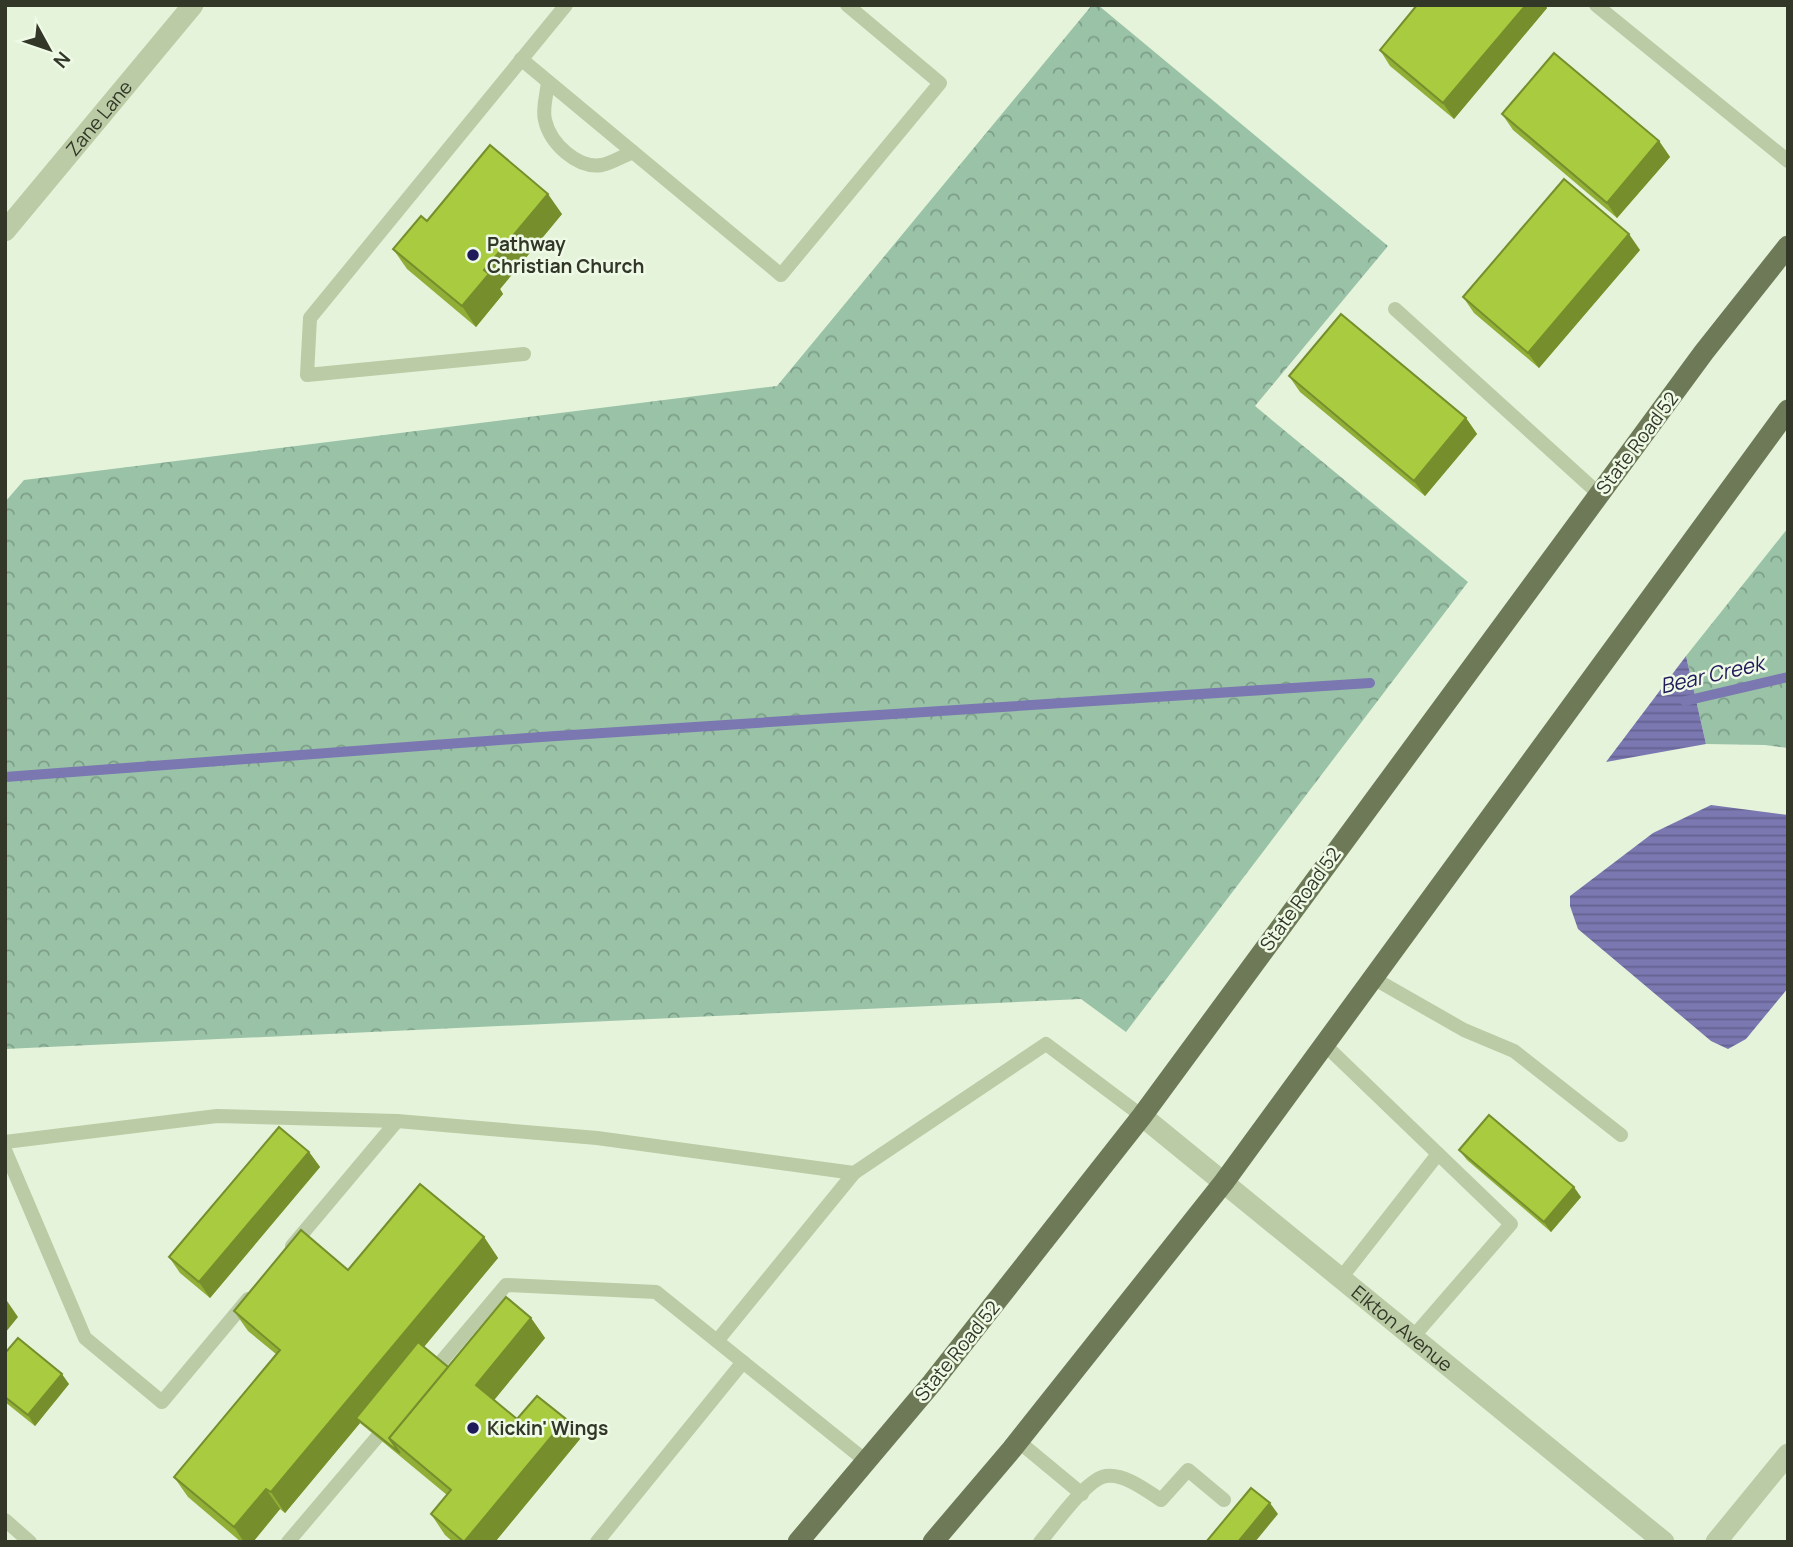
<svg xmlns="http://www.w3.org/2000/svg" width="1793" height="1547" font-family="Manrope,sans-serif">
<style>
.forest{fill:url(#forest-crowns)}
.water{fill:url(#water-rules)}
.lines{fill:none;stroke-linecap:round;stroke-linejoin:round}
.stream{stroke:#7a77b1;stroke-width:10}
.lane{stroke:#bacba5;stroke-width:14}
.street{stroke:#bacba5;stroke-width:21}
.primary{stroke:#6e7957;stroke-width:21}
.wall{fill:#91af36}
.shaded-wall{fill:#768e2c}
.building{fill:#a9cb3f;stroke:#768e2c;stroke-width:2}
.poi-dot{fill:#1f1a5a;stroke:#effae6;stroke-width:2.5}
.labels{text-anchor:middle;stroke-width:5;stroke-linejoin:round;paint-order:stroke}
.street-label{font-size:19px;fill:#323727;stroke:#effae6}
.poi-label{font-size:19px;font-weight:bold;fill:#323727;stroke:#effae6;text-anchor:start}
.water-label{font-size:21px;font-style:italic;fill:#1f1a5a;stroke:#effae6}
</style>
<defs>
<pattern id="forest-crowns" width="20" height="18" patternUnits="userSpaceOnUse" patternTransform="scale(1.75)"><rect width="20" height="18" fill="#99c2a7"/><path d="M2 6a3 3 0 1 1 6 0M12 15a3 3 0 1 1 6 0" fill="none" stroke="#7d9e88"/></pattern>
<pattern id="water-rules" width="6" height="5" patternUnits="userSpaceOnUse" patternTransform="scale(1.75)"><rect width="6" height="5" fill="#7a77b1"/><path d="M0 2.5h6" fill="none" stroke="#656290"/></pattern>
</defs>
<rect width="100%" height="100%" fill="#e5f3da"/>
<g class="forest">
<polygon points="1092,5 1098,5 1388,246 1255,406 1468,582 1126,1032 1081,999 5,1049 5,502 24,480 777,386"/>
<polygon points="1788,528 1788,748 1765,745 1706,744 1686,656"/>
</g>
<g class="water">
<polygon points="1686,656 1706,744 1606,762"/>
<polygon points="1711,805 1788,815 1788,988 1746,1039 1728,1049 1711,1041 1578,929 1570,906 1570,896 1653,833"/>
</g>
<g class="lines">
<g class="stream">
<polyline points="1685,701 1788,677"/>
<polyline points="5,777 541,737 1370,683"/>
</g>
<g class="lane">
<polyline points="1596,5 1788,161"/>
<polyline points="521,59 781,275 940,83 847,5"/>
<path d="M548,82C547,93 542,109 545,120C550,143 577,169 602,165C612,163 623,156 633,152"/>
<polyline points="1395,309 1599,494"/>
<polyline points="524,354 307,375 310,318 566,5"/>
<polyline points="1373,978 1464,1030 1514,1051 1621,1135"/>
<polyline points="1325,1045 1511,1224 1413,1337"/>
<polyline points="5,1142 217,1116 397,1121 597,1138 854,1173"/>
<polyline points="5,1150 85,1338 162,1402 248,1299"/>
<polyline points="292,1246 397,1121"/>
<polyline points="1341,1278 1438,1154"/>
<polyline points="717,1341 854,1173 1046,1044 1142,1116"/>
<polyline points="430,1375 506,1285 656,1292 866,1461"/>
<polyline points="1018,1441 1082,1494"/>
<polyline points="5,1520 30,1542"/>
<polyline points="288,1542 390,1422"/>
<polyline points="597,1542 743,1362"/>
<path d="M1040,1542C1054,1526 1086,1479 1106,1476C1124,1473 1147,1491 1161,1500L1188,1470L1224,1500"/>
</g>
<g class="street">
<path id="s1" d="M5,231L193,5"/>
<path id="s2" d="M1142,1116L1664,1542"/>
<polyline points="1716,1542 1788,1454"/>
</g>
<g class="primary">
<polyline points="798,1542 932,1383 1142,1116 1704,352 1788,246"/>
<polyline points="933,1542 1012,1449 1224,1182 1788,410"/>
</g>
</g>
<g class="wall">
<polygon points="1417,5 1545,5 1547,8 1454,119 1390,66 1380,50"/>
<polygon points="1502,114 1659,141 1670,157 1617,218 1513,130"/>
<polygon points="562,214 500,289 503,294 476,327 407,269 393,249 427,221"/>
<polygon points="1640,250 1539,368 1474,313 1463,297"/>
<polygon points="1289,376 1466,418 1477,434 1425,496 1300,392"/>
<polygon points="1459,1150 1581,1197 1551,1232 1467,1160"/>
<polygon points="309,1152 320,1167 210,1298 180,1273 169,1257"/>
<polygon points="484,1237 498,1258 424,1347 448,1367 531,1318 545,1338 494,1400 517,1419 566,1419 580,1439 495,1542 453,1542 445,1535 431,1514 447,1495 360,1423 285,1513 280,1509 253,1542 241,1542 188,1497 174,1477 276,1354 248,1331 234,1311 348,1270"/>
<polygon points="5,1353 69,1384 35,1426 5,1402"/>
</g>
<g class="shaded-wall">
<polygon points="1526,5 1545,5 1547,8 1454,119 1443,103"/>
<polygon points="1659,141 1670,157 1617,218 1607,203"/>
<polygon points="548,194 562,214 500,289 503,294 476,327 462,306 484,270"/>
<polygon points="1629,234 1640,250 1539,368 1528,353"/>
<polygon points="1466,418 1477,434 1425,496 1414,481"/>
<polygon points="309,1152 320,1167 210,1298 199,1282"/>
<polygon points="1574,1187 1581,1197 1551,1232 1544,1222"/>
<polygon points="484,1237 498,1258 361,1422 356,1418 360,1423 285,1513 271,1492"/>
<polygon points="7,1301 18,1317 5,1333 5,1304"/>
<polygon points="531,1318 545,1338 490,1405 476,1385"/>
<polygon points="62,1374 69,1384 35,1426 28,1415"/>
<polygon points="566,1419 580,1439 495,1542 464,1542"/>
<polygon points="266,1489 280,1509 253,1542 244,1542 234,1527"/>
<polygon points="1270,1503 1278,1514 1255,1542 1238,1542"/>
</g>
<g class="building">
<polygon points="1417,5 1526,5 1443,103 1380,50"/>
<polygon points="1554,53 1659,141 1607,203 1502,114"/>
<polygon points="490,145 548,194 484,270 489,274 462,306 393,249 421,216 427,221"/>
<polygon points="1564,179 1629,234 1528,353 1463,297"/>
<polygon points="1341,314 1466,418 1414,481 1289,376"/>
<polygon points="1489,1115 1574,1187 1544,1222 1459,1150"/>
<polygon points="279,1127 309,1152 199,1282 169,1257"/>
<polygon points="420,1184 484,1237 271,1492 266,1489 234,1527 174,1477 280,1350 234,1311 301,1230 348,1270"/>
<polygon points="506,1297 531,1318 476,1385 517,1419 537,1396 566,1419 464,1542 431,1514 451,1490 389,1438"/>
<polygon points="18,1338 62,1374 28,1415 5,1397 5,1353"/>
<polygon points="418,1342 448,1367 389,1438 400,1453 356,1418"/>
<polygon points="1251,1488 1270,1503 1238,1542 1206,1542"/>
</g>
<g class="poi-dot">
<circle cx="473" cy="255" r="7"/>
<circle cx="473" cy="1428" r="7"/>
</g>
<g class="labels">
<g class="street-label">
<text dy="7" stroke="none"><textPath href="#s1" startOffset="147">Zane Lane</textPath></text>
<text transform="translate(1637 443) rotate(-53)" y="7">State Road 52</text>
<text transform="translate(1300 899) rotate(-54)" y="7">State Road 52</text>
<text dy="7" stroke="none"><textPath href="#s2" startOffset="336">Elkton Avenue</textPath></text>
<text transform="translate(957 1351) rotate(-51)" y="7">State Road 52</text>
</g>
<g class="poi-label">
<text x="487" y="251">Pathway<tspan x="487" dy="22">Christian Church</tspan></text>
<text x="487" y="1435">Kickin' Wings</text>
</g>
<g class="water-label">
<text transform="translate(1712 675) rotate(-13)" y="7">Bear Creek</text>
</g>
</g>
<rect width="1793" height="1547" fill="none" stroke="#323727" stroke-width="14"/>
<g transform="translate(49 49) rotate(130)" stroke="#effae6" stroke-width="5" paint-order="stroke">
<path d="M0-5L12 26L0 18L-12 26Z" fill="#323727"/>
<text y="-10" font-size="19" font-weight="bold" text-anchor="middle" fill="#323727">N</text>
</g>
</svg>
